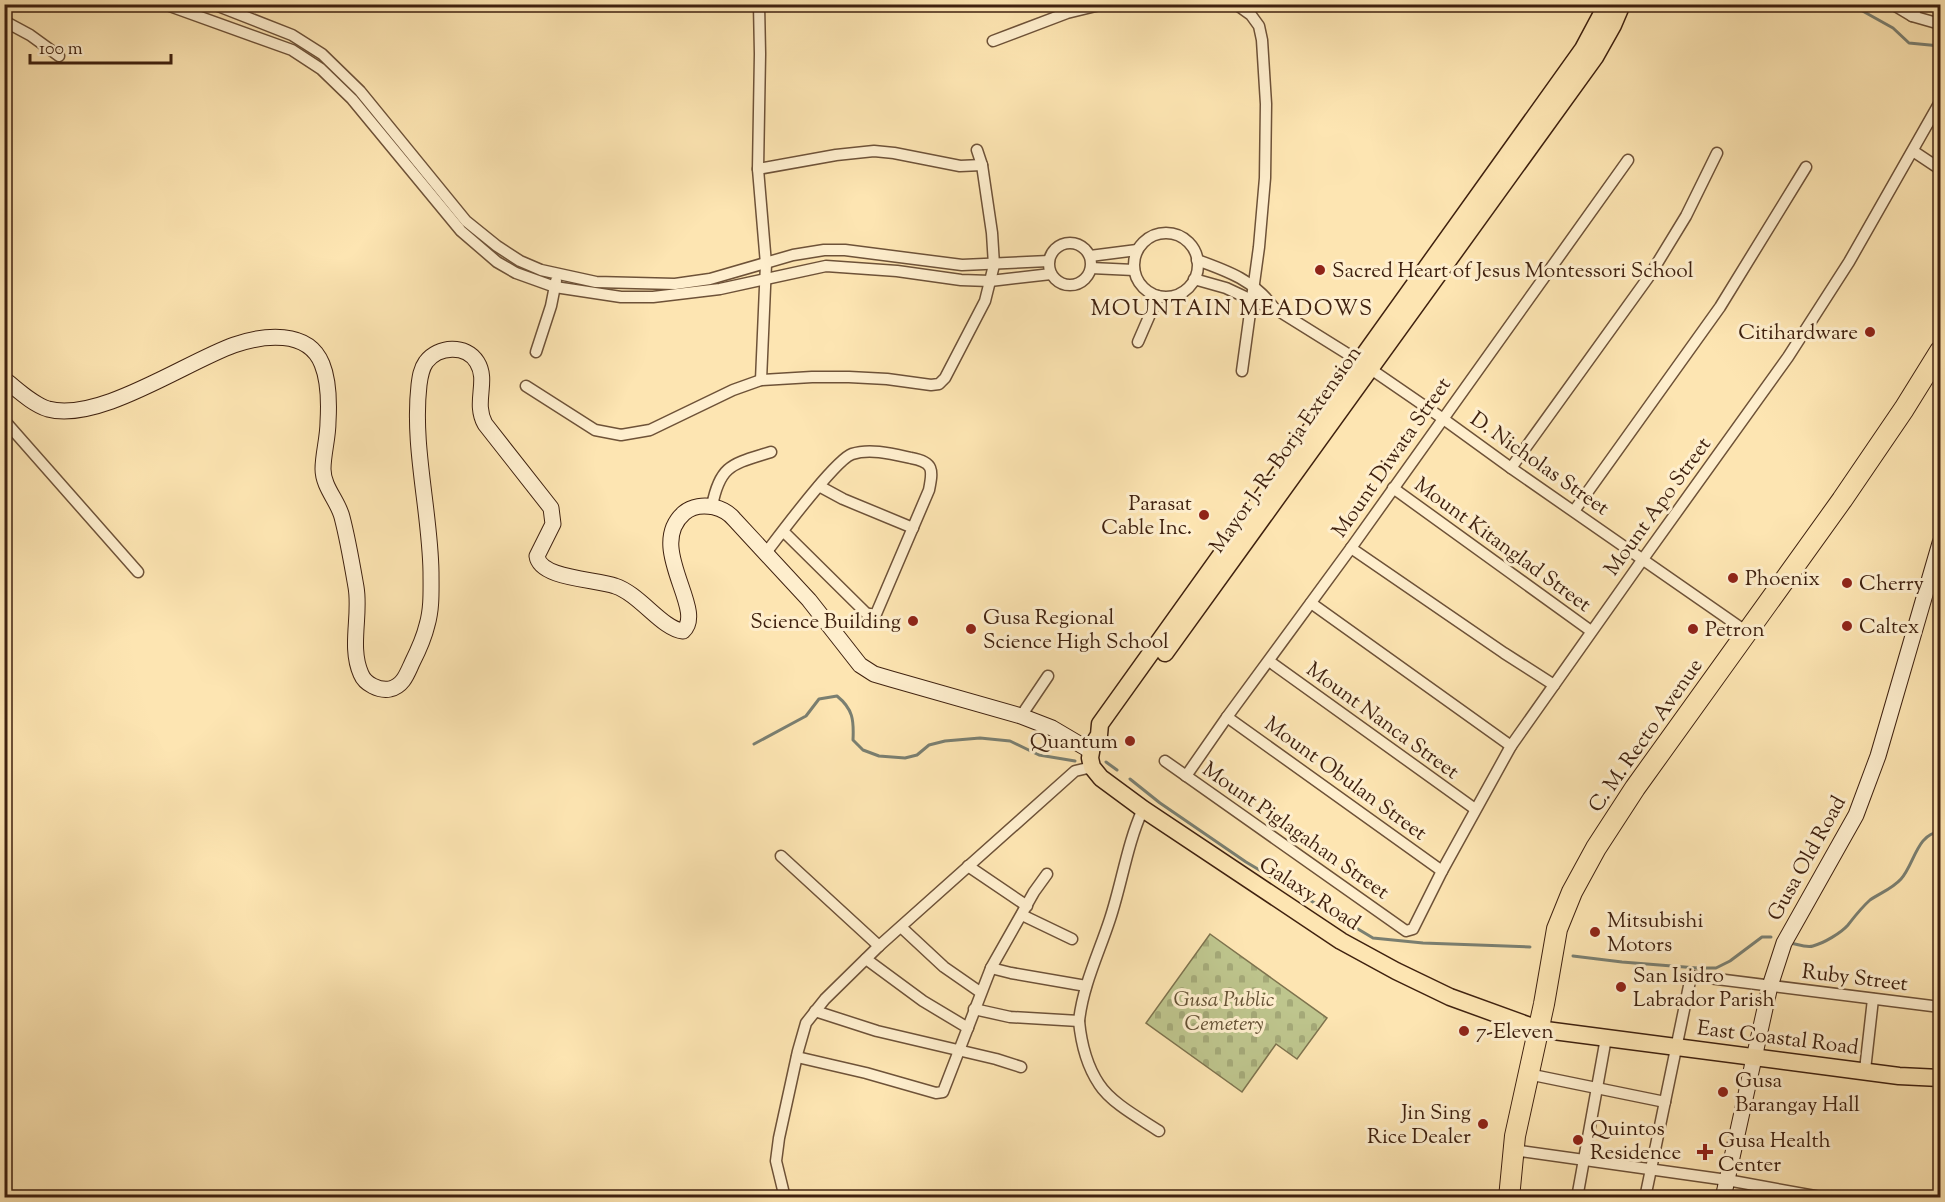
<svg xmlns="http://www.w3.org/2000/svg" width="1945" height="1202" font-family="'Sorts Mill Goudy',serif">
<style>
.cemetery{fill:url(#cemetery-stones);stroke:#7e734e;stroke-width:1.5}
.lines{fill:none;stroke-linecap:round;stroke-linejoin:round}
.stream{stroke:#7a7f71;stroke-width:3}
.street-casing{stroke:#6e5238;stroke-width:13}
.secondary-casing{stroke:#3f210f;stroke-width:17}
.primary-casing{stroke:#3f210f;stroke-width:19}
.highway-casing{stroke:#3f210f;stroke-width:22}
.street{stroke:#feeecd;stroke-width:10}
.secondary{stroke:#feeecd;stroke-width:15}
.primary{stroke:#fde5b2;stroke-width:16}
.highway{stroke:#fde5b2;stroke-width:20}
.poi-dot{fill:#8f2418;stroke:#feeecd;stroke-width:2}
.labels{text-anchor:middle;stroke-width:6;stroke-linejoin:round;paint-order:stroke}
.poi-label{font-size:21px;fill:#3f210f;stroke:#feeecd;text-anchor:start}
.street-label{font-size:21px;fill:#3f210f;stroke:#feeecd}
.park-label{font-size:21px;font-style:italic;fill:#655235;stroke:#feeecd}
.neighbourhood-label{font-size:22px;letter-spacing:1.5px;fill:#3f210f;stroke:#feeecd}
</style>
<defs>
<pattern id="cemetery-stones" width="16" height="16" patternUnits="userSpaceOnUse" patternTransform="scale(1.5)"><rect width="16" height="16" fill="#bec58d"/><path d="M2 7V4a2 2 0 0 1 4 0v3zM10 15v-3a2 2 0 0 1 4 0v3z" fill="#a4a978"/></pattern>
</defs>
<rect width="100%" height="100%" fill="#fde5b2"/>
<filter id="stains"><feTurbulence type="fractalNoise" baseFrequency=".00333" numOctaves="4"/><feColorMatrix values="0 0 0 0 .2 0 0 0 0 .09 0 0 0 0 .02 0 0 0 .5 -.17"/></filter>
<radialGradient id="worn" r=".72"><stop offset=".6" stop-color="#630" stop-opacity="0"/><stop offset="1" stop-color="#630" stop-opacity=".3"/></radialGradient>
<polygon class="cemetery" points="1210,934 1327,1018 1297,1059 1276,1044 1242,1092 1146,1023"/>
<g class="lines">
<g class="stream">
<polyline points="1850,4 1893,28 1909,43 1940,46"/>
<path d="M754,744L806,716L819,699L837,696C853,709 854,720 853,740L863,750L879,756L905,758L917,755L929,745L945,741L980,738L1010,741L1039,755L1075,761"/>
<polyline points="1106,762 1117,770"/>
<polyline points="1130,779 1160,803 1246,862 1373,938 1423,943 1530,947"/>
<path d="M1790,943C1797,944 1806,948 1813,946C1824,943 1841,933 1848,925C1855,916 1861,908 1870,900C1880,893 1892,889 1901,879C1914,865 1917,833 1940,832"/>
<polyline points="1573,956 1622,962 1697,968 1716,968 1730,961 1762,937 1771,937"/>
</g>
<defs>
<g id="street">
<polyline points="164,4 292,50 321,69 352,99 461,231 497,262 516,273 555,287 621,297 653,297 720,289 826,266 897,271 961,280 990,281 1051,274"/>
<polyline points="213,4 292,35 322,54 360,91 466,221 497,246 520,261 541,270 596,282 675,284 710,279 793,255 824,250 845,250 962,265 1049,261"/>
<polyline points="759,4 760,54 758,169 766,264 761,380"/>
<polyline points="1218,4 1237,5 1251,15 1259,26 1262,40 1266,104 1265,178 1259,247 1242,371"/>
<polyline points="1892,4 1912,16 1940,24"/>
<polyline points="1912,16 1919,4"/>
<polyline points="4,21 30,35 59,56"/>
<polyline points="993,41 1067,13 1104,4"/>
<polyline points="1913,151 1940,169"/>
<polyline points="758,169 836,155 874,151 894,153 960,166 982,165"/>
<circle cx="1166" cy="265" r="32"/>
<circle cx="1070" cy="264" r="21"/>
<polyline points="1090,256 1137,250"/>
<path d="M1197,260C1228,271 1255,281 1274,308"/>
<polyline points="1091,268 1134,270"/>
<polyline points="1194,279 1226,288 1258,303 1274,308 1359,361 1442,418 1511,468 1747,632"/>
<polyline points="1138,342 1158,296"/>
<polyline points="536,352 551,306 556,281"/>
<polyline points="526,386 595,430 621,435 650,430 733,390 761,380 812,377 849,377 887,379 931,385 939,384 945,378 985,301 994,265 992,233 982,165 977,150"/>
<polyline points="4,420 138,572"/>
<polyline points="1511,468 1650,275 1686,216 1717,153"/>
<polyline points="819,486 843,499 913,528"/>
<polyline points="1393,488 1591,631"/>
<path d="M712,506C720,464 733,464 771,452"/>
<polyline points="1574,511 1720,307 1806,167"/>
<polyline points="1351,548 1504,653 1554,685"/>
<path d="M765,554C779,536 835,460 852,454C870,448 893,454 911,458C934,462 933,470 929,490L876,614L873,615L866,613L783,531"/>
<polyline points="1311,603 1511,746"/>
<polyline points="1269,661 1475,809"/>
<polyline points="1021,716 1048,676"/>
<polyline points="1227,717 1442,871"/>
<polyline points="1165,761 1406,931 1413,929 1442,871 1511,746 1643,559 1788,357 1849,262 1940,102"/>
<polyline points="1186,776 1227,717 1351,548 1628,160"/>
<polyline points="781,856 879,946"/>
<polyline points="968,866 1027,906"/>
<polyline points="1022,915 1072,939"/>
<polyline points="901,927 944,967 980,992"/>
<polyline points="866,959 923,1001 968,1028"/>
<polyline points="991,968 1011,973 1086,986"/>
<path d="M974,1009L1010,1017L1079,1021C1083,985 1099,953 1110,919C1122,883 1127,844 1143,809"/>
<polyline points="815,1011 877,1031 996,1059 1021,1067"/>
<path d="M1079,1021C1081,1042 1087,1066 1099,1084C1111,1103 1141,1119 1159,1131"/>
<polyline points="797,1057 866,1073 936,1093 943,1092 991,968 1034,892 1047,874"/>
<polyline points="1865,1070 1873,999"/>
<polyline points="1528,1074 1665,1102"/>
<polyline points="1513,1150 1727,1180 1826,1198"/>
<polyline points="785,1198 776,1161 779,1138 798,1051 806,1023 825,999 879,946 1075,771 1092,767"/>
<polyline points="1577,1198 1606,1038"/>
<polyline points="1645,1198 1690,981 1693,976 1940,1007"/>
</g>
<g id="secondary">
<path d="M4,379C17,389 32,404 48,409C98,423 186,362 234,345C263,335 308,329 322,364C329,381 329,405 328,422C328,438 323,454 323,469C323,487 338,501 342,517C348,540 352,564 356,587C361,615 349,647 361,674C365,684 379,691 390,689C403,686 407,674 412,663C418,651 424,638 427,625C432,608 431,590 431,572C430,510 412,447 419,385C420,377 421,369 426,362C438,346 466,344 477,362C489,381 473,402 485,424L551,508L553,524L537,556C540,579 596,579 615,586C640,594 662,629 683,631C707,610 645,547 684,513C692,506 704,505 714,507C722,509 729,513 734,519L809,600L860,665L874,674L891,679L1021,716L1052,728L1091,751"/>
<polyline points="1723,1198 1770,986 1784,943 1856,815 1878,756 1940,543"/>
</g>
<g id="primary">
<polyline points="1607,4 1583,49 1100,724 1099,735 1092,746 1090,758 1092,767 1101,778 1143,809 1341,941 1396,971 1450,997 1538,1029 1899,1076 1940,1078"/>
<polyline points="1165,653 1595,57 1613,25 1622,4"/>
</g>
<polyline id="highway" points="1509,1198 1515,1136 1544,1004 1557,929 1572,892 1596,848 1635,788 1842,500 1904,409 1940,351"/>
</defs>
<use href="#street" class="street-casing"/>
<use href="#secondary" class="secondary-casing"/>
<use href="#primary" class="primary-casing"/>
<use href="#highway" class="highway-casing"/>
<use href="#street" class="street"/>
<use href="#secondary" class="secondary"/>
<use href="#primary" class="primary"/>
<use href="#highway" class="highway"/>
</g>
<g class="poi-dot">
<circle cx="1320" cy="270" r="6"/>
<circle cx="1870" cy="332" r="6"/>
<circle cx="1204" cy="515" r="6"/>
<circle cx="1733" cy="578" r="6"/>
<circle cx="1847" cy="583" r="6"/>
<circle cx="913" cy="621" r="6"/>
<circle cx="1847" cy="626" r="6"/>
<circle cx="971" cy="629" r="6"/>
<circle cx="1693" cy="629" r="6"/>
<circle cx="1130" cy="741" r="6"/>
<circle cx="1595" cy="932" r="6"/>
<circle cx="1621" cy="987" r="6"/>
<circle cx="1464" cy="1031" r="6"/>
<circle cx="1723" cy="1092" r="6"/>
<circle cx="1483" cy="1124" r="6"/>
<circle cx="1578" cy="1140" r="6"/>
<path d="M1702 1143h6v6h6v6h-6v6h-6v-6h-6v-6h6z"/>
</g>
<g class="labels">
<g class="poi-label">
<text x="1332" y="277">Sacred Heart of Jesus Montessori School</text>
<text x="1858" y="339" text-anchor="end">Citihardware</text>
<text x="1192" y="510" text-anchor="end">Parasat<tspan x="1192" dy="24">Cable Inc.</tspan></text>
<text x="1745" y="585">Phoenix</text>
<text x="1859" y="590">Cherry</text>
<text x="983" y="624">Gusa Regional<tspan x="983" dy="24">Science High School</tspan></text>
<text x="901" y="628" text-anchor="end">Science Building</text>
<text x="1859" y="633">Caltex</text>
<text x="1705" y="636">Petron</text>
<text x="1118" y="748" text-anchor="end">Quantum</text>
<text x="1607" y="927">Mitsubishi<tspan x="1607" dy="24">Motors</tspan></text>
<text x="1633" y="982">San Isidro<tspan x="1633" dy="24">Labrador Parish</tspan></text>
<text x="1476" y="1038">7-Eleven</text>
<text x="1735" y="1087">Gusa<tspan x="1735" dy="24">Barangay Hall</tspan></text>
<text x="1471" y="1119" text-anchor="end">Jin Sing<tspan x="1471" dy="24">Rice Dealer</tspan></text>
<text x="1590" y="1135">Quintos<tspan x="1590" dy="24">Residence</tspan></text>
<text x="1718" y="1147">Gusa Health<tspan x="1718" dy="24">Center</tspan></text>
</g>
<g class="street-label">
<text transform="translate(1285 449) rotate(-55)" y="7">Mayor J. R. Borja Extension</text>
<text transform="translate(1391 457) rotate(-55)" y="7">Mount Diwata Street</text>
<text transform="translate(1540 463) rotate(35)" y="7">D. Nicholas Street</text>
<text transform="translate(1657 506) rotate(-54)" y="7">Mount Apo Street</text>
<text transform="translate(1503 544) rotate(36)" y="7">Mount Kitanglad Street</text>
<text transform="translate(1383 720) rotate(36)" y="7">Mount Nanca Street</text>
<text transform="translate(1645 735) rotate(-55)" y="7">C. M. Recto Avenue</text>
<text transform="translate(1346 778) rotate(36)" y="7">Mount Obulan Street</text>
<text transform="translate(1296 830) rotate(35)" y="7">Mount Piglagahan Street</text>
<text transform="translate(1806 858) rotate(-61)" y="7">Gusa Old Road</text>
<text transform="translate(1310 893) rotate(33)" y="7">Galaxy Road</text>
<text transform="translate(1855 977) rotate(7)" y="7">Ruby Street</text>
<text transform="translate(1778 1037) rotate(7)" y="7">East Coastal Road</text>
</g>
<g class="park-label">
<text x="1224" y="1006">Gusa Public<tspan x="1224" dy="24">Cemetery</tspan></text>
</g>
<g class="neighbourhood-label">
<text x="1232" y="315">MOUNTAIN MEADOWS</text>
</g>
</g>
<rect width="1945" height="1202" fill="none" stroke="#fde5b2" stroke-width="24"/>
<rect x="6" y="6" width="1933" height="1190" fill="none" stroke="#3f210f" stroke-width="3"/>
<rect x="12" y="12" width="1921" height="1178" fill="none" stroke="#3f210f" stroke-width="1.5"/>
<path d="M30 54v9h141v-9" fill="none" stroke="#3f210f" stroke-width="3"/>
<text x="39" y="54" font-size="18" fill="#3f210f" stroke="#feeecd" stroke-width="4.5" paint-order="stroke">100 m</text>
<rect width="100%" height="100%" filter="url(#stains)"/>
<rect width="100%" height="100%" fill="url(#worn)"/>
</svg>
